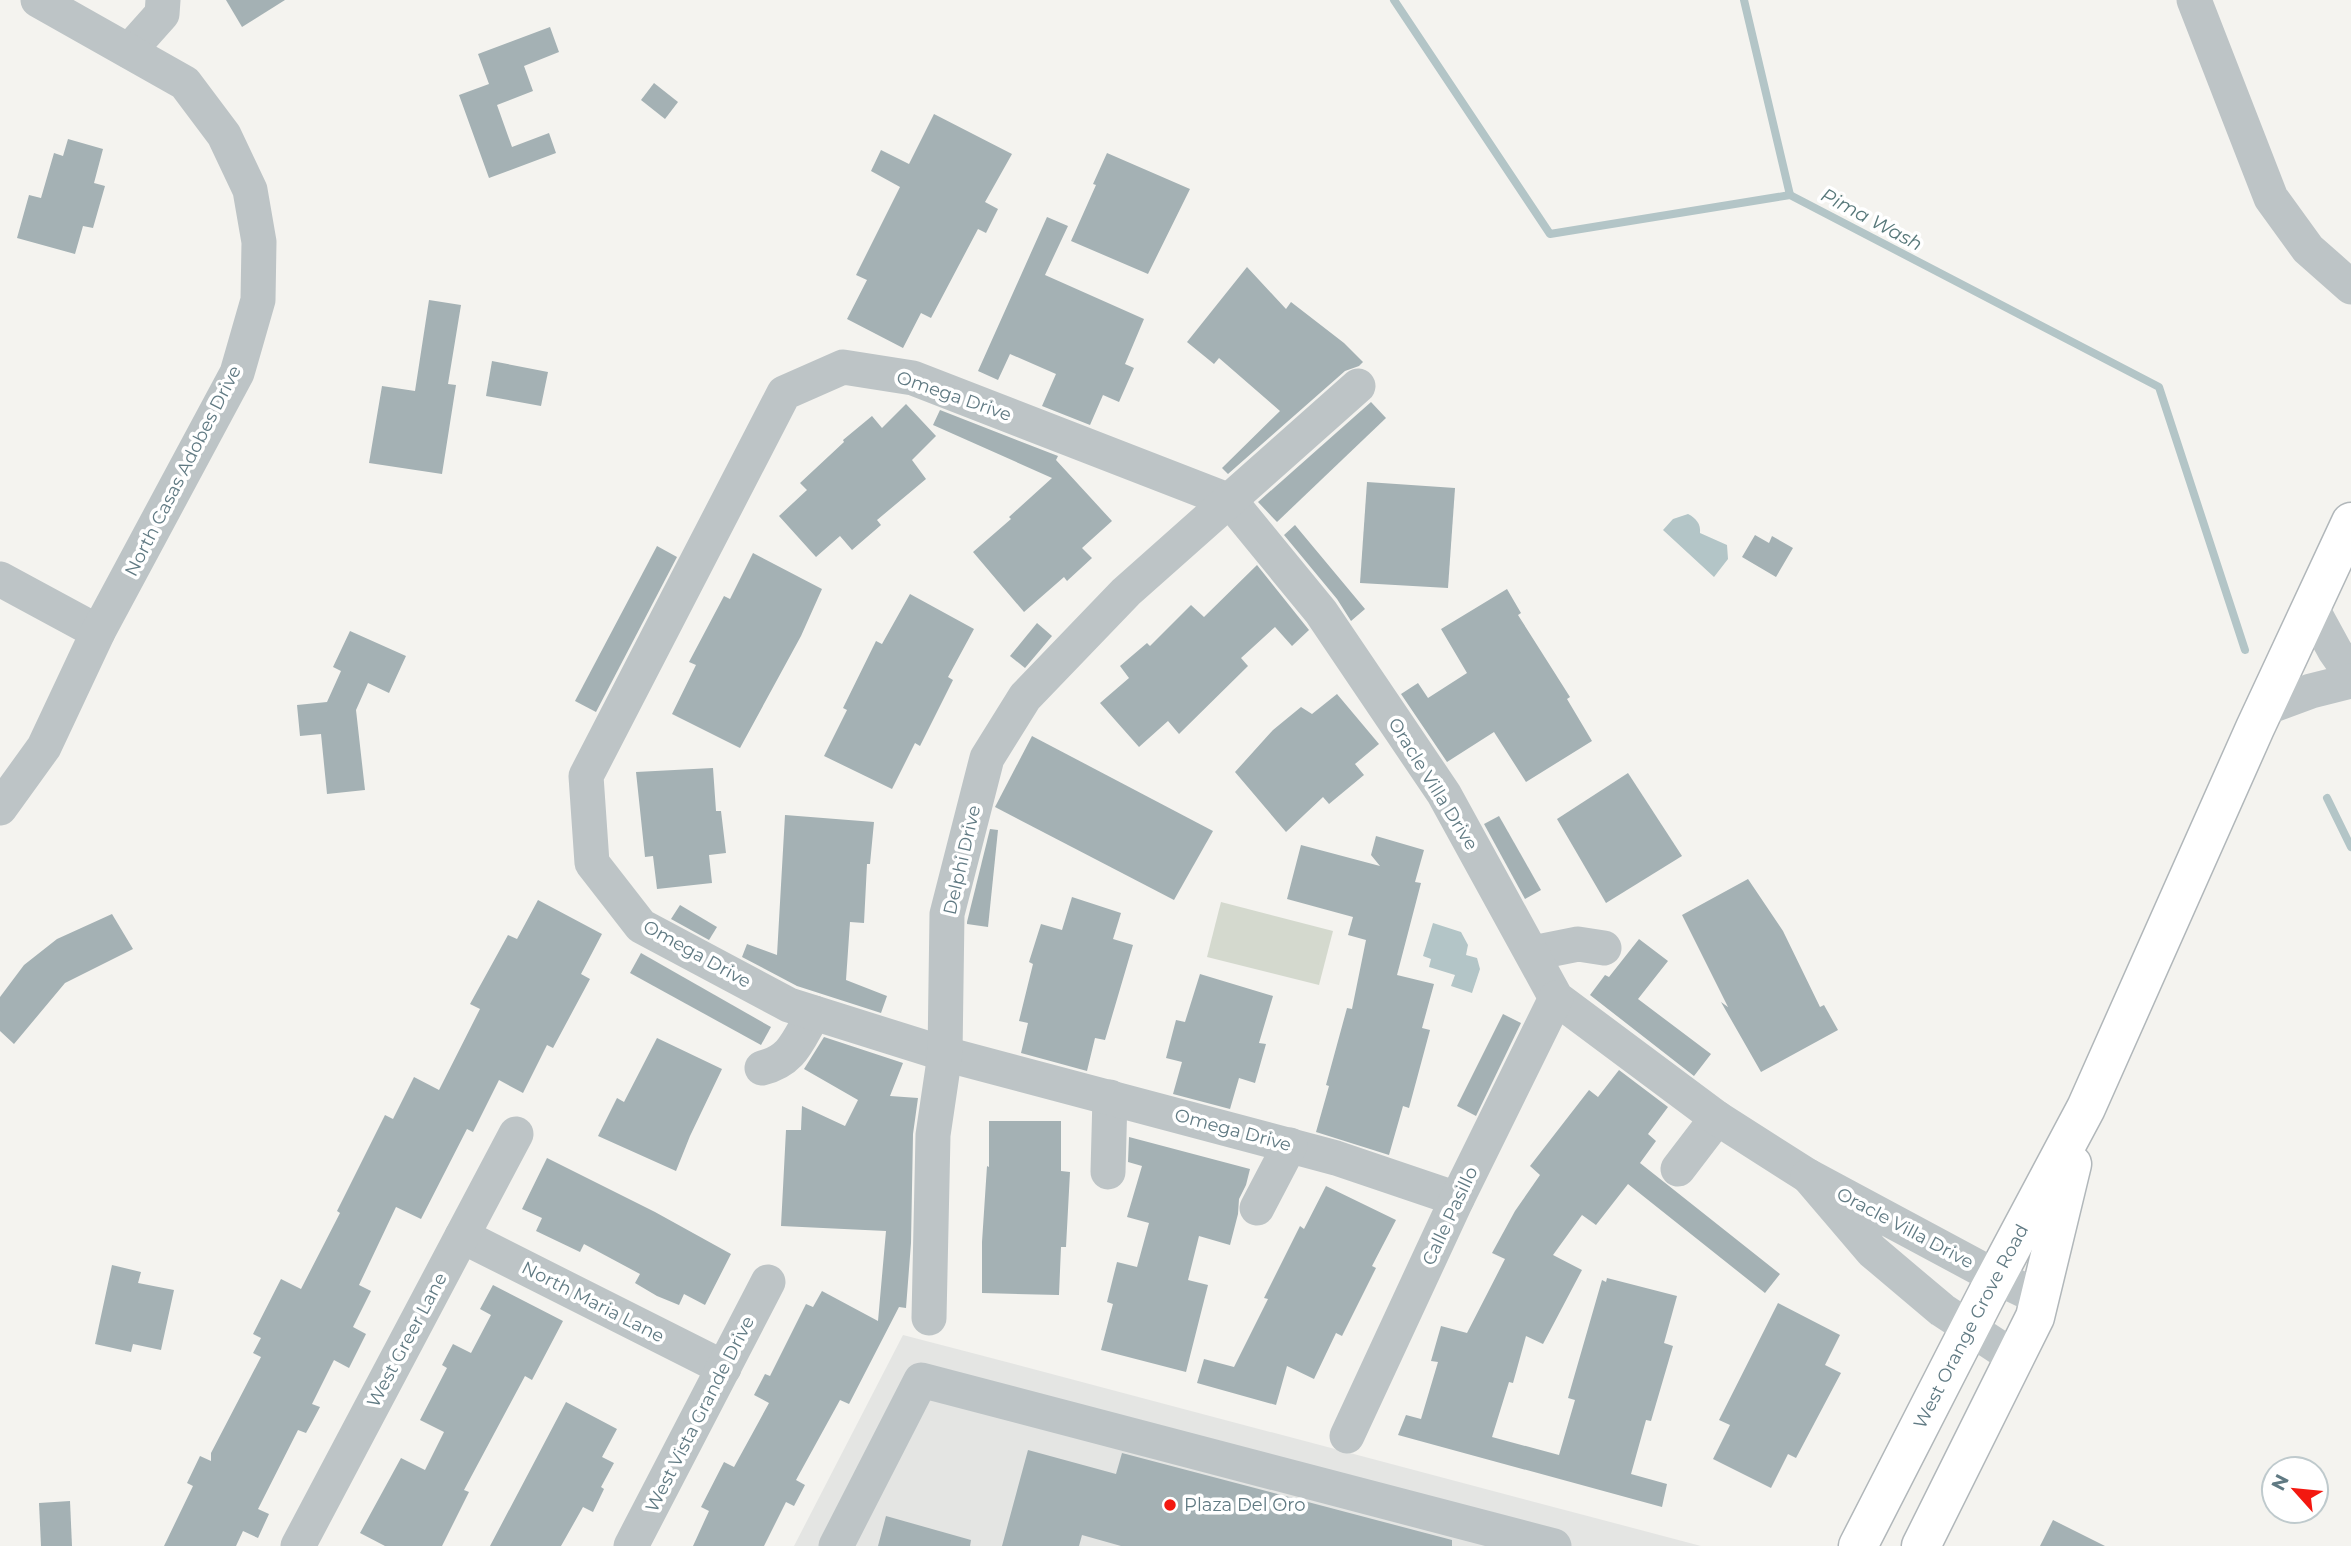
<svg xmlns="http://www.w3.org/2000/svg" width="2351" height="1546" font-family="Montserrat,sans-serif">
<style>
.built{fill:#e4e5e3}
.green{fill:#d4d9ce}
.water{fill:#b3c5c7}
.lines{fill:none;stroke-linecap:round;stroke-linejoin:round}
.stream{stroke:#b3c5c7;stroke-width:8}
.building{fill:#a4b1b4}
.major-casing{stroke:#b1b7ba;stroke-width:41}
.minor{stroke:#bdc4c6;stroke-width:35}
.major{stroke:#fff;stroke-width:38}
.poi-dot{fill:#f31810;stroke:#fff;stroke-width:2.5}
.labels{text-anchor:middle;stroke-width:7;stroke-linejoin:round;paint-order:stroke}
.street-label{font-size:18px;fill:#607a83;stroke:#fff}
.poi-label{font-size:18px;fill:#607a83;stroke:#fff;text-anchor:start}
.water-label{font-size:19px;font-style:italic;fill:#57787a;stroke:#fff}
</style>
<rect width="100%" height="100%" fill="#f4f3ef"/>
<polygon class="built" points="903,1335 976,1354 1701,1546 794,1546"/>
<polygon class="green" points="1221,902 1333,931 1319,985 1207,957"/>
<g class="water">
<path d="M1688,514C1696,518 1701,524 1700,533L1727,545L1728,559L1714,577L1663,530L1673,519Z"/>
<polygon points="1433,923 1461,932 1468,945 1466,955 1477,958 1480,969 1472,993 1451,986 1455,975 1429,967 1431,959 1423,956"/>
</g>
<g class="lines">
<g class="stream">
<polyline points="1394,0 1550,234 1790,195 2159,387 2245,650"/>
<polyline points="1744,0 1790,195"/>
<polyline points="2327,798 2351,847"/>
</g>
</g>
<g class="building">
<polygon points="226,0 285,0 242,27"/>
<polygon points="550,27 559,52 524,66 533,91 497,105 512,147 549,133 556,153 489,178 459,95 489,84 478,54"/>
<polygon points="654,83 678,102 665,119 641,100"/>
<polygon points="934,114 1012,154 985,202 998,209 986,233 978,229 931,318 921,313 903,348 847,319 867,280 856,275 900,187 871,171 881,150 909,164"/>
<polygon points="68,139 103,149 94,183 105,186 93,228 83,226 75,254 17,238 29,195 41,198 54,153 63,156"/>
<polygon points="1107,153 1190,189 1148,274 1071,241 1096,185 1093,184"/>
<polygon points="1047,217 1068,226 1045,275 1144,319 1125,364 1134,368 1119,402 1103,395 1090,425 1042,406 1056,374 1010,354 998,380 978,371"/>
<polygon points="1247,267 1286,309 1291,302 1344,343 1363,362 1359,366 1345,371 1228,474 1222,468 1280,411 1219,358 1214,364 1187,342"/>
<polygon points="429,300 461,305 448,384 456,385 442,474 369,463 382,386 415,391"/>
<polygon points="492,361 548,372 541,406 486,396"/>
<polygon points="1371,402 1386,418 1277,522 1258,502"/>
<polygon points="906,404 936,436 912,460 926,479 877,520 881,525 852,550 840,536 816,557 779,516 807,490 800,483 844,442 843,440 872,416 882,428"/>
<polygon points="940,410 1058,456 1056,460 1112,521 1082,548 1092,558 1067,581 1064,577 1024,612 973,552 1011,519 1009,517 1052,478 933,425"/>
<polygon points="1367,482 1455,488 1448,588 1360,583"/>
<polygon points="1295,525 1365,609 1351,621 1337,599 1284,535"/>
<polygon points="1755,535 1769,543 1772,536 1793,548 1776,577 1742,557"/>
<polygon points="657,546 677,557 596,712 575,701"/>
<polygon points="753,553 822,589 801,636 740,748 672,714 696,665 689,662 724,596 730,599"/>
<polygon points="1257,565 1309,630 1292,646 1275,627 1241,658 1248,666 1179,734 1168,721 1139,747 1100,703 1129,678 1120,666 1147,643 1150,646 1191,605 1204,617"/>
<polygon points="1507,589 1521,613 1518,615 1570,697 1567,699 1592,741 1526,782 1494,732 1447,762 1401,694 1418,683 1428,698 1467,673 1441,629"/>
<polygon points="910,594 974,629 948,677 953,680 920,746 915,743 892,789 824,756 847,710 843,708 876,641 882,644"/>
<polygon points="1037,623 1052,636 1025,668 1010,656"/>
<polygon points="350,631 406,656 389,693 368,683 356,710 365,790 327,794 321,734 300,736 297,705 327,702 341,671 333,667"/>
<polygon points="1337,694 1379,744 1355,764 1364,775 1329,804 1323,797 1286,832 1235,772 1273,730 1301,707 1312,714"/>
<polygon points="1032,736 1213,831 1174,900 995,807"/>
<polygon points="713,768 716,811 721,811 726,853 709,855 712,883 657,889 653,856 645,857 636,772"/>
<polygon points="1628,773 1682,856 1606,903 1557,819"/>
<polygon points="785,815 874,822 870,864 867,864 864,923 850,922 846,980 887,996 881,1013 797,986 742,957 747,944 777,955"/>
<polygon points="1499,816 1541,890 1525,899 1484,824"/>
<polygon points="990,829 998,830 988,927 967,924 967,922"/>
<polygon points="1376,836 1424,850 1415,882 1421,883 1397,975 1434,984 1422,1028 1430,1030 1409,1108 1403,1106 1389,1155 1316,1132 1329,1086 1326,1085 1347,1008 1352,1009 1366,940 1348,935 1353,917 1287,899 1301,845 1380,866 1371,855"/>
<polygon points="1748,879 1783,931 1820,1007 1824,1005 1838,1030 1761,1072 1721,1002 1728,1007 1682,915"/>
<polygon points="1072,897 1121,913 1113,939 1133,945 1105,1040 1095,1038 1087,1071 1021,1053 1028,1023 1019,1021 1033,964 1029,962 1041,924 1062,930"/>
<polygon points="538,900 602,934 581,974 590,979 553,1048 547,1045 523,1093 499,1080 473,1132 467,1129 421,1219 396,1207 359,1285 371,1291 353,1327 366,1334 349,1368 334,1360 312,1404 320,1407 311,1424 306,1433 298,1430 258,1509 269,1514 258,1538 243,1531 236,1546 164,1546 193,1486 187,1483 200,1456 211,1461 211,1453 261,1357 253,1353 261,1338 253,1334 281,1279 301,1289 340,1213 337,1211 385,1115 393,1119 414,1077 439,1090 480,1009 470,1004 508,935 517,939"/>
<polygon points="680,905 717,927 709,940 671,919"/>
<polygon points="112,914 133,949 65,983 14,1044 0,1031 0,997 24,965 57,939"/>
<polygon points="1639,939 1668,961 1638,999 1711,1054 1694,1076 1590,995 1605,975 1609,977"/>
<polygon points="641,953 771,1027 761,1045 630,973"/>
<polygon points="1200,974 1273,996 1259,1043 1266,1044 1255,1083 1239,1078 1230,1109 1173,1094 1182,1062 1166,1058 1176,1020 1185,1022"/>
<polygon points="1503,1014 1521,1023 1476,1116 1457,1106"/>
<polygon points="824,1037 903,1063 890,1096 918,1098 913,1134 911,1243 906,1308 899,1307 849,1404 840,1400 796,1480 805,1485 794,1506 786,1502 764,1546 693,1546 709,1511 701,1507 724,1462 734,1467 769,1403 754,1395 765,1374 770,1376 806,1304 813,1307 822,1291 878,1321 886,1231 781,1226 786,1130 801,1130 802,1106 845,1126 858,1100 804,1069"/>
<polygon points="657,1038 722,1069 690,1136 676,1171 598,1136 617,1098 624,1102"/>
<polygon points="1619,1070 1668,1107 1648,1134 1656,1141 1640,1163 1780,1274 1765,1293 1628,1184 1596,1225 1582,1215 1553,1255 1582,1270 1543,1344 1526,1336 1513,1383 1509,1382 1492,1437 1559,1455 1575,1400 1568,1398 1602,1280 1606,1282 1607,1278 1677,1296 1664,1343 1673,1346 1651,1421 1646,1420 1631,1474 1667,1484 1662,1507 1398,1435 1406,1415 1421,1419 1438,1362 1431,1361 1441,1326 1467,1333 1505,1259 1492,1253 1515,1211 1540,1175 1530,1166 1589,1090 1598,1097"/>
<polygon points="989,1121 1061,1121 1061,1171 1070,1172 1066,1247 1061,1247 1059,1295 982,1293 982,1242 987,1166 989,1167"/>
<polygon points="1129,1137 1250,1169 1246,1185 1239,1199 1238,1214 1230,1245 1199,1236 1188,1280 1208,1285 1186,1372 1101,1350 1113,1304 1107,1302 1117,1262 1137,1267 1149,1223 1127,1217 1142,1166 1128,1162"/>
<polygon points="547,1158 655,1212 731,1254 705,1305 684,1294 679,1305 657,1296 635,1283 640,1274 584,1244 580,1252 536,1231 542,1218 522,1209"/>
<polygon points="1326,1186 1396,1220 1372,1266 1376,1268 1342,1336 1336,1333 1314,1379 1287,1366 1276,1405 1197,1383 1204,1359 1234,1367 1268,1299 1264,1298 1300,1226 1304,1229"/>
<polygon points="112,1265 141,1272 138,1283 174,1290 161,1350 133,1344 131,1352 95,1344"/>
<polygon points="493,1285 563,1321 532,1380 525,1376 464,1490 469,1492 442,1546 385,1546 360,1533 401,1458 425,1470 444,1432 420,1420 447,1368 442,1365 453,1344 471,1353 491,1315 480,1309"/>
<polygon points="1778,1303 1840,1335 1825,1365 1841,1373 1796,1458 1788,1454 1771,1488 1713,1459 1730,1425 1719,1420"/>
<polygon points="566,1402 617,1429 602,1457 614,1463 601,1487 604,1489 593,1512 583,1507 561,1546 490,1546"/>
<polygon points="1028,1450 1116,1474 1122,1453 1452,1540 1452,1546 1121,1546 1082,1535 1079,1546 1002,1546"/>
<polygon points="70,1501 72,1546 41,1546 39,1503"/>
<polygon points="886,1516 971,1540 970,1546 878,1546"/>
<polygon points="2053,1520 2105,1546 2040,1546"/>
</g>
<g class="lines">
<defs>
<g id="major">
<path id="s1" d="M1858,1546L1988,1292L2086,1108L2255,728L2351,522"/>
<polyline points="1921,1546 2035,1317 2072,1164"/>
</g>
</defs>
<use href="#major" class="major-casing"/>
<g class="minor">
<polyline points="2194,0 2271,198 2308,249 2351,287"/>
<polyline points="129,51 162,14 163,0"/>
<polyline points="0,579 98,632"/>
<polyline points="2311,607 2335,651 2351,674"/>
<polyline points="2265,708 2311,691 2351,681"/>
<polyline points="0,808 44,747 98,632 237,373 258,300 259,242 250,190 224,135 185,83 38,0"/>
<polyline points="1533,953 1578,944 1604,948"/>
<path d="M762,1068C794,1060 798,1039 814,1013"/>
<polyline points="1678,1169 1717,1118"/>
<polyline points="1108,1172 1110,1097"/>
<polyline points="1457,1199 1336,1158 945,1054 789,1005 641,926 592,863 586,776 784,393 843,367 913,378 1230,501 1321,612 1444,794 1556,998 1717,1118 1808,1176"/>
<polyline points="1257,1208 1290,1145"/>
<polyline points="462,1236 724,1368"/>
<polyline points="929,1318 933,1135 945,1054 947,914 987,758 1025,697 1126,592 1358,386"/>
<polyline points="2015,1358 1942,1310 1872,1251 1808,1176 1996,1277 2040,1298"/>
<polyline points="1347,1436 1457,1199 1556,998"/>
<polyline points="298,1546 516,1134"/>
<polyline points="631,1546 768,1282"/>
<polyline points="836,1546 921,1380 1554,1546"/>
</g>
<use href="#major" class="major"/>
</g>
<circle class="poi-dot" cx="1170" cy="1505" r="7"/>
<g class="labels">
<g class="street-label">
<text transform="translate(954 396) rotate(19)" y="6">Omega Drive</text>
<text transform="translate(183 471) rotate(-63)" y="6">North Casas Adobes Drive</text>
<text transform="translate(1433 784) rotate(58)" y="6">Oracle Villa Drive</text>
<text transform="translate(962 860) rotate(-77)" y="6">Delphi Drive</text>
<text transform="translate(697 954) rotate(29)" y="6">Omega Drive</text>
<text transform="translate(1233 1130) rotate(15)" y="6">Omega Drive</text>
<text transform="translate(1450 1216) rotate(-65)" y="6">Calle Pasillo</text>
<text transform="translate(1905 1228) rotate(28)" y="6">Oracle Villa Drive</text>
<text transform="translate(593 1302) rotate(27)" y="6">North Maria Lane</text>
<text dy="6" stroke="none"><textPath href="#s1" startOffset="247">West Orange Grove Road</textPath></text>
<text transform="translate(407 1340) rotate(-62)" y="6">West Greer Lane</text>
<text transform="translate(700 1414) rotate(-63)" y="6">West Vista Grande Drive</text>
</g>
<g class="poi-label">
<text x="1184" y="1511">Plaza Del Oro</text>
</g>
<g class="water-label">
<text transform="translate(1872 219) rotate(28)" y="7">Pima Wash</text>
</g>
</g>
<g transform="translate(2295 1490) rotate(297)"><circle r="33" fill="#ffffff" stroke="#bfcacd" stroke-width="2"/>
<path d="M0-5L12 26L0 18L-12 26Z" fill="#f31810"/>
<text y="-10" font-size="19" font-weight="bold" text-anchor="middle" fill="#607a83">N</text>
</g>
</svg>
